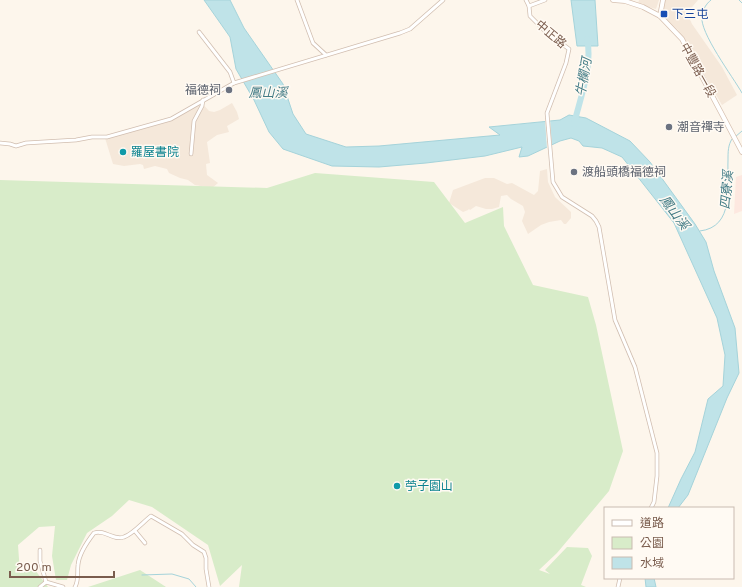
<svg xmlns="http://www.w3.org/2000/svg" width="742" height="587" font-family="Overpass,'Noto Sans TC',sans-serif">
<style>
.residential{fill:#f5e8da}
.commercial{fill:#fde8e0}
.green{fill:#d8ecc9}
.water{fill:#bfe3e8;stroke:#a5d3da}
.pier{fill:#fdf6ec}
.lines{fill:none;stroke-linecap:round;stroke-linejoin:round}
.stream{stroke:#a5d3da;stroke-width:1}
.river{stroke:#bfe3e8;stroke-width:6}
.street-casing{stroke:#d1beb0;stroke-width:4.5}
.secondary-casing{stroke:#d6c0b0;stroke-width:5.5}
.street{stroke:#fff;stroke-width:3}
.secondary{stroke:#fff;stroke-width:4}
.transit-dot{fill:#1a4fb4;stroke:#fffaf3;stroke-width:1.5}
.worship-dot{fill:#6b7280;stroke:#fffaf3;stroke-width:1.5}
.culture-dot{fill:#0f9aa8;stroke:#fffaf3;stroke-width:1.5}
.labels{text-anchor:middle;stroke-width:3;stroke-linejoin:round;paint-order:stroke}
.transit-label{font-size:12px;fill:#164399;stroke:#fffaf3;text-anchor:start}
.street-label{font-size:12px;fill:#7a5c4d;stroke:#fffaf3}
.worship-label{font-size:12px;fill:#5b616d;stroke:#fffaf3;text-anchor:start}
.culture-label{font-size:12px;fill:#0d838f;stroke:#fffaf3;text-anchor:start}
.water-label{font-size:13px;font-style:italic;fill:#437c86;stroke:#fffaf3}
</style>
<rect width="100%" height="100%" fill="#fdf6ec"/>
<g class="residential">
<polygon points="639,0 659,0 656,9 638,4"/>
<polygon points="664,0 698,0 687,13 692,24 722,67 737,95 722,105 678,30 660,14"/>
<polygon points="201,102 209,111 214,112 220,110 232,103 237,112 239,119 227,126 229,132 217,135 207,142 210,163 206,164 207,175 218,183 212,188 195,185 188,180 180,178 169,173 167,169 155,166 144,169 143,165 140,164 124,166 113,164 105,138 173,118"/>
<polygon points="547,169 548,182 555,197 571,212 571,218 566,224 564,224 561,220 549,222 541,225 528,234 522,221 525,212 523,206 511,199 507,195 501,196 499,207 492,209 486,209 476,206 470,210 469,209 468,210 463,212 449,203 453,190 485,178 494,178 507,184 512,183 534,195 538,191 540,171"/>
</g>
<polygon class="commercial" points="742,175 742,211 734,214 736,177"/>
<g class="green">
<polygon points="315,173 434,182 465,223 503,207 504,226 533,285 588,297 596,325 623,451 609,491 557,553 539,570 550,574 545,570 567,547 588,548 592,556 581,585 586,587 239,587 242,565 220,586 208,545 152,507 129,500 112,516 87,533 71,565 67,580 56,580 52,556 55,526 39,527 18,545 20,573 35,570 48,587 0,587 0,180 267,188"/>
<polygon points="140,570 166,587 88,587"/>
</g>
<g class="water">
<polygon points="204,0 230,0 244,28 283,84 293,114 306,134 346,147 379,146 500,135 489,127 560,120 569,115 586,118 630,141 650,162 695,224 706,242 714,271 735,328 739,373 727,398 688,495 678,508 668,508 681,479 695,452 708,399 723,386 725,355 717,318 674,223 622,157 602,148 583,146 579,141 571,138 560,141 528,156 519,157 522,147 485,156 426,163 379,167 332,166 283,149 269,132 254,100 236,69 230,37"/>
<polygon points="571,0 595,0 598,46 577,46"/>
<polygon points="645,578 654,578 656,587 646,587"/>
</g>
<polygon class="pier" points="545,119 550,119 552,147 547,149"/>
<g class="lines">
<g class="stream">
<path d="M711,0C706,4 703,9 702,16C699,32 733,77 742,93"/>
<polyline points="739,0 742,3"/>
<polyline points="735,137 742,131"/>
<path d="M700,231C735,227 727,186 728,160C728,152 728,145 732,139"/>
<polyline points="142,575 172,574 189,579 196,587"/>
</g>
<path class="river" d="M574,124C580,99 593,65 587,39"/>
<defs>
<g id="street">
<polyline points="297,0 313,43 326,55"/>
<polyline points="526,0 529,6 530,16 546,32 569,49 566,63 547,113 553,182 562,197 592,216 596,221 599,227 615,320 635,367 657,453 657,476 654,502 651,508"/>
<polyline points="529,6 545,0"/>
<polyline points="199,32 230,72 234,83"/>
<polyline points="0,143 10,144 16,146 26,143 76,140 92,137 107,137 171,119 234,83 400,33 410,29 443,0"/>
<polyline points="191,154 194,121 202,106 203,100"/>
<polyline points="135,531 145,543"/>
<polyline points="40,550 40,561 46,582"/>
<polyline points="46,582 63,587"/>
<polyline points="40,587 46,582"/>
<path d="M75,587C79,580 77,573 78,565C79,553 87,542 94,533C105,529 113,541 124,537C133,534 143,522 151,516L182,534L193,545L204,552L206,558V569L209,587"/>
<polyline points="618,587 620,578"/>
</g>
<g id="secondary">
<polyline points="613,0 625,1 643,7 660,16 682,39 742,152"/>
<polyline points="660,16 663,0"/>
</g>
</defs>
<use href="#street" class="street-casing"/>
<use href="#secondary" class="secondary-casing"/>
<use href="#street" class="street"/>
<use href="#secondary" class="secondary"/>
</g>
<rect class="transit-dot" x="660" y="10" width="8" height="8" rx="2"/>
<g class="worship-dot">
<circle cx="229" cy="90" r="4"/>
<circle cx="669" cy="127" r="4"/>
<circle cx="574" cy="172" r="4"/>
</g>
<g class="culture-dot">
<circle cx="123" cy="152" r="4"/>
<circle cx="397" cy="486" r="4"/>
</g>
<g class="labels">
<g class="transit-label">
<text x="672" y="18">下三屯</text>
</g>
<g class="street-label">
<text transform="translate(551 34) rotate(40)" y="4">中正路</text>
<text transform="translate(698 70) rotate(61)" y="4">中豐路一段</text>
</g>
<g class="worship-label">
<text x="221" y="94" text-anchor="end">福德祠</text>
<text x="677" y="131">潮音禪寺</text>
<text x="582" y="176">渡船頭橋福德祠</text>
</g>
<g class="culture-label">
<text x="131" y="156">羅屋書院</text>
<text x="405" y="490">苧子園山</text>
</g>
<g class="water-label">
<text transform="translate(583 77) rotate(-80)" y="5">牛欄河</text>
<text x="268" y="97">鳳山溪</text>
<text transform="translate(726 190) rotate(-85)" y="5">四寮溪</text>
<text transform="translate(675 212) rotate(53)" y="5">鳳山溪</text>
</g>
</g>
<rect x="604" y="507" width="130" height="72" fill="#fffaf3" stroke="#cabbb1"/>
<rect x="612" y="520" width="20" height="6" fill="#ffffff" stroke="#cabbb1"/>
<text x="640" y="527" font-size="12" fill="#7a5c4d">道路</text>
<rect x="612" y="537" width="20" height="12" fill="#d8ecc9" stroke="#cabbb1"/>
<text x="640" y="547" font-size="12" fill="#7a5c4d">公園</text>
<rect x="612" y="557" width="20" height="12" fill="#bfe3e8" stroke="#cabbb1"/>
<text x="640" y="567" font-size="12" fill="#7a5c4d">水域</text>
<path d="M10 571v6h104v-6" fill="none" stroke="#7a5c4d" stroke-width="2"/>
<text x="16" y="571" font-size="12" fill="#7a5c4d" stroke="#fffaf3" stroke-width="3" paint-order="stroke">200 m</text>
</svg>
